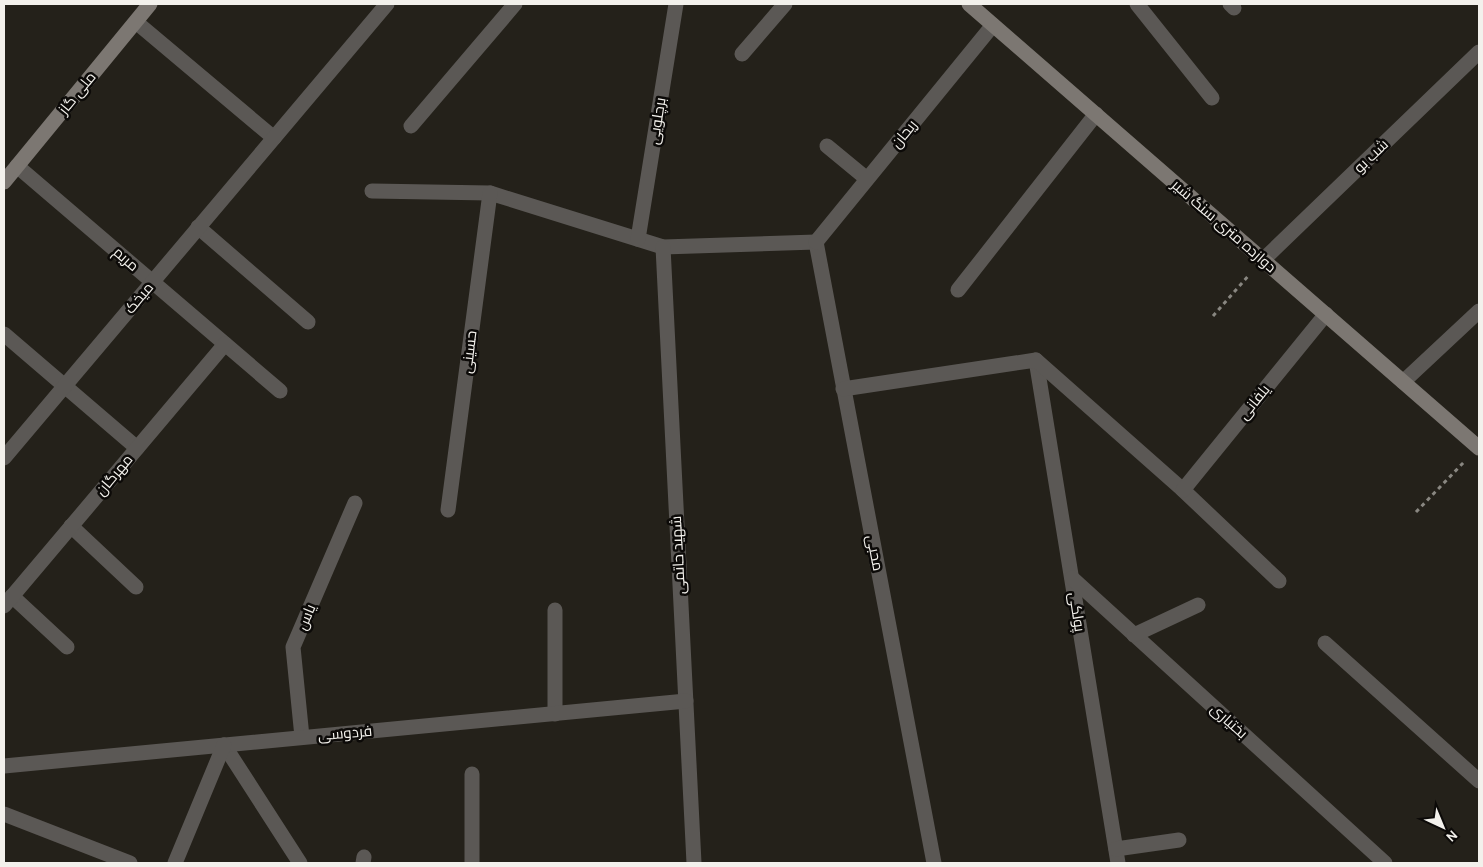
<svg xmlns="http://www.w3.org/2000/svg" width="1483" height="867" font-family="Karla,Cairo,sans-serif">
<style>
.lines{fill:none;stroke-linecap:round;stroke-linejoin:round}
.path{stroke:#898781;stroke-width:3;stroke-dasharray:4 4;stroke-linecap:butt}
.street{stroke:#5b5855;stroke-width:15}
.secondary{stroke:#7c7772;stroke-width:15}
.labels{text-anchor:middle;stroke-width:5;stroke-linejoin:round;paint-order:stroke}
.street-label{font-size:15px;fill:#f3f1ec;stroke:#0c0a08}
</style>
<rect width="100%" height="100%" fill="#24211a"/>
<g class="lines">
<g class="path">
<polyline points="1213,316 1249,275"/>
<polyline points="1416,512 1464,462"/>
</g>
<g class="street">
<polyline points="1137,4 1212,98"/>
<polyline points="1230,4 1234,8"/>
<polyline points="136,22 274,138"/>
<polyline points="742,54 785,4"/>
<polyline points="411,126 515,4"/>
<polyline points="827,146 867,179"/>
<polyline points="17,166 280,391"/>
<polyline points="372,191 490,193 663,247 816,242"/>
<polyline points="198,227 308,322"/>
<polyline points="638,239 676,4"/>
<polyline points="816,242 934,863"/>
<polyline points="816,242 993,25"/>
<polyline points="663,247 694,863"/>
<polyline points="1263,260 1479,52"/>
<polyline points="958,290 1096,114"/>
<polyline points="4,334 137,448"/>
<polyline points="1036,360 1118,863"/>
<polyline points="1403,382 1479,311"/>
<polyline points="843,389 1036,360 1183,490 1279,581"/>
<polyline points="4,458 387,4"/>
<polyline points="1183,490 1326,314"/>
<polyline points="448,510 490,193"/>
<polyline points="71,526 136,587"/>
<polyline points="1072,578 1385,863"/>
<polyline points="12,596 67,647"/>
<polyline points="4,606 225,344"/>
<polyline points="555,610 555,714"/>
<polyline points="1134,635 1198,605"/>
<polyline points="1325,643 1479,781"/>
<polyline points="302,737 293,647 355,503"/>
<polyline points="224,745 300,863"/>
<polyline points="4,766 686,701"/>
<polyline points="4,814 130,863"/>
<polyline points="1116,849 1179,840"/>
<polyline points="175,863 224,745"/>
<polyline points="363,863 364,857"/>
<polyline points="472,863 472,774"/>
</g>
<g class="secondary">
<polyline points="969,4 1479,448"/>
<polyline points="4,182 150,4"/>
</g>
</g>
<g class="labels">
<g class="street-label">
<text transform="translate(77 93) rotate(-51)" y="5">ملی گاز</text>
<text transform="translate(657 121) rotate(-81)" y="5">برچلویی</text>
<text transform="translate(904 134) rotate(-51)" y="5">ریحان</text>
<text transform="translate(1371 156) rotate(-44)" y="5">شب بو</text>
<text transform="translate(1224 226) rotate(41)" y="5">دوازده متری سنگ شیر</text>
<text transform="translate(126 259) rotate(41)" y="5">مریم</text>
<text transform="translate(139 298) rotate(-50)" y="5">میخک</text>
<text transform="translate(469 352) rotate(-83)" y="5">حسینی</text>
<text transform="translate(1254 402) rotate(-51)" y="5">یلفانی</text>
<text transform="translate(114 475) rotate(-50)" y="5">مهرگان</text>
<text transform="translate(875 553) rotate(79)" y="5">محبی</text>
<text transform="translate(678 555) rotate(-93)" y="5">شهید حاتمی</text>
<text transform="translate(1077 612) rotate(81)" y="5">پولکی</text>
<text transform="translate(306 617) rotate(-67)" y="5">یاس</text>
<text transform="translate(1229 721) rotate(42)" y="5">بختیاری</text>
<text transform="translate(345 733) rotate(-5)" y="5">فردوسی</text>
</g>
</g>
<rect width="1483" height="867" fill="none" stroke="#f3f1ec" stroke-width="10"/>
<g transform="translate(1443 827) rotate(136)" stroke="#0c0a08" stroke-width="4" paint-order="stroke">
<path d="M0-4L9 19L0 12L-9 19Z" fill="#f3f1ec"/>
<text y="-8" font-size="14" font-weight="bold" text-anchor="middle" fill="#f3f1ec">N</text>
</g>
</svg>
